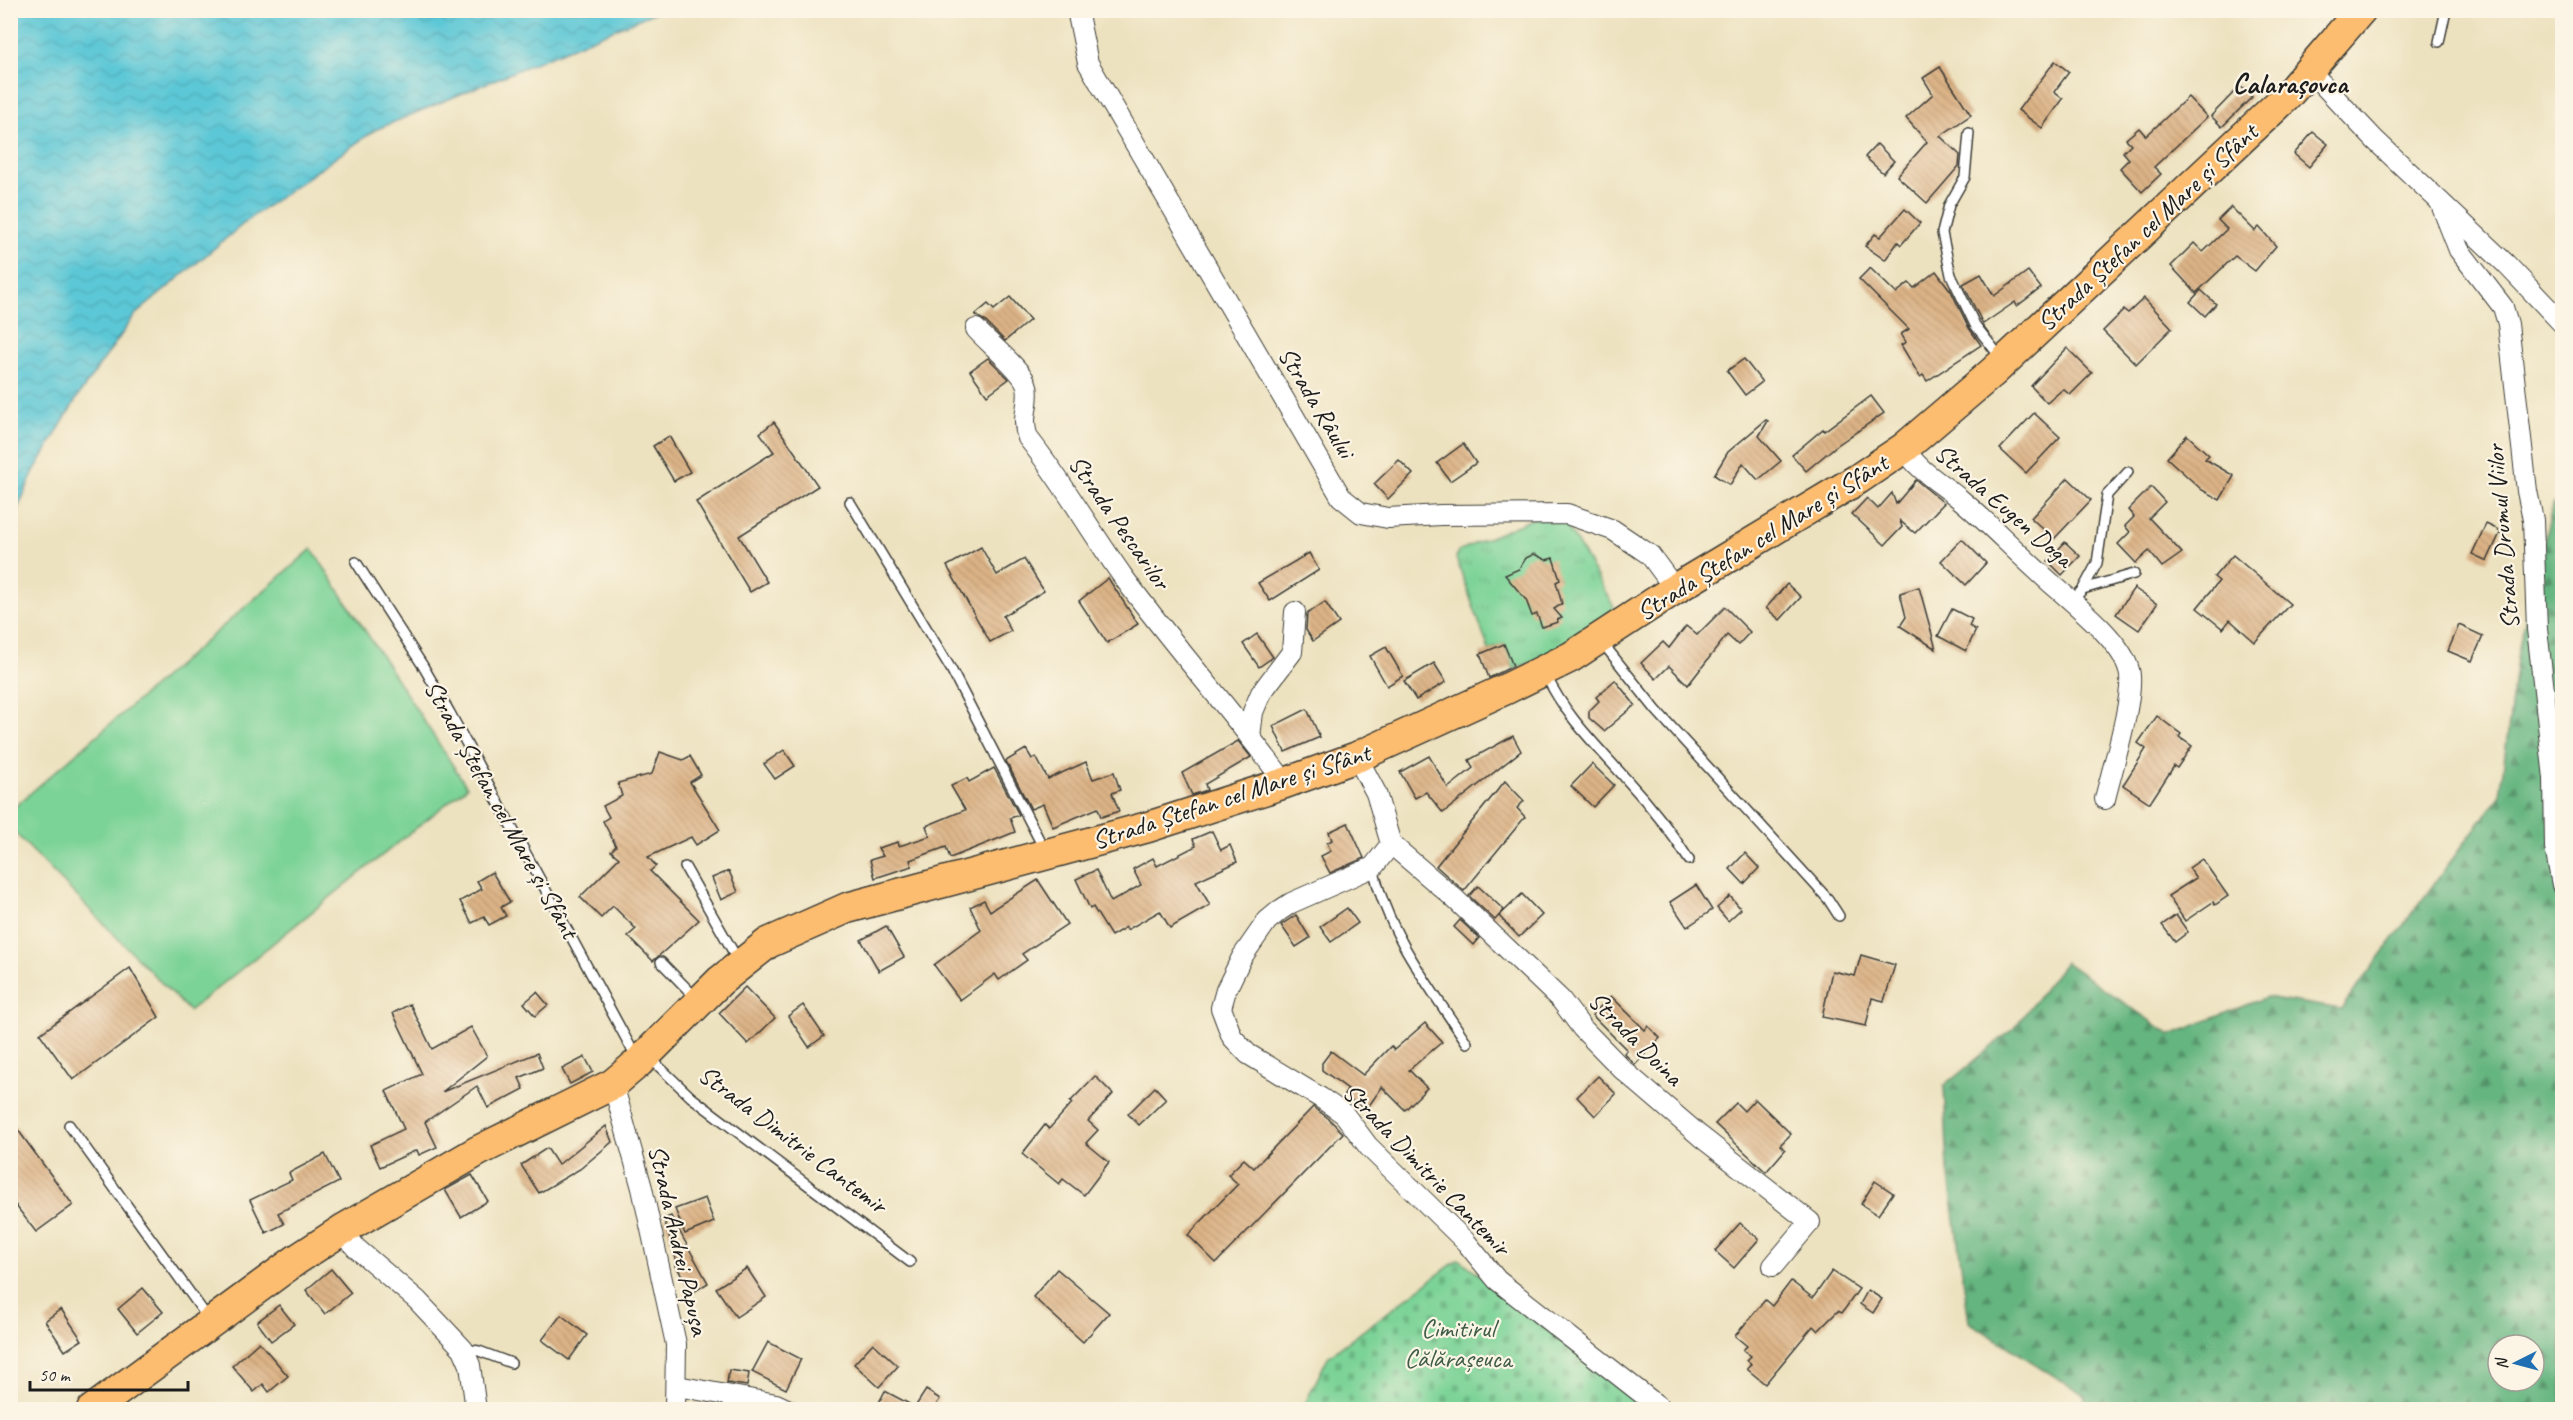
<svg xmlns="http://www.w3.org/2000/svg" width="2573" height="1420" font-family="Caveat,sans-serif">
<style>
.grass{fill:url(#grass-tufts);stroke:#4c785a;stroke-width:1.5}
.forest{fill:url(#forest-firs);stroke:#40684e;stroke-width:1.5;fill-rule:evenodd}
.cemetery{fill:url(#cemetery-stones);stroke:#4c785a;stroke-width:1.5}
.garden{fill:#7cd397;stroke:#4c785a;stroke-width:1.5}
.water{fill:url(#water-waves);stroke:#3c7279;stroke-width:1.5}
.building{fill:url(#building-back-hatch)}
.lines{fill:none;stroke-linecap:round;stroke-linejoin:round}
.lane-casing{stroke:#3b3a35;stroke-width:12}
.street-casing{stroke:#3b3a35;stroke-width:22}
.primary-casing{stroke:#3b3a35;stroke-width:33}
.lane{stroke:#fff;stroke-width:9}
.street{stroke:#fff;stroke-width:20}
.primary{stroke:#fcbd6f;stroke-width:30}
.labels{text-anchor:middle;stroke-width:4.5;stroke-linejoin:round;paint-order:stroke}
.street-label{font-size:26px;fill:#1c1c1c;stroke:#fcf5e5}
.park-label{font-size:26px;fill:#3e5c47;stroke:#fcf5e5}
.quarter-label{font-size:28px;font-weight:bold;fill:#1c1c1c;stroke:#fcf5e5}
</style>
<defs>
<pattern id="grass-tufts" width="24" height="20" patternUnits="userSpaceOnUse" patternTransform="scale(1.5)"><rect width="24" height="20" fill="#7cd397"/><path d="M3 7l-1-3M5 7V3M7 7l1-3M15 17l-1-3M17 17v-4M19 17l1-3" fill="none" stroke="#6bb582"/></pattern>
<pattern id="forest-firs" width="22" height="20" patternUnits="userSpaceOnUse" patternTransform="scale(1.5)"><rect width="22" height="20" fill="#65b580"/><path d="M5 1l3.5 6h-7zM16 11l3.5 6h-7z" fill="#529268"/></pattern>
<pattern id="cemetery-stones" width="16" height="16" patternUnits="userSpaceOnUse" patternTransform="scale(1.5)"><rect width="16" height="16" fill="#7cd397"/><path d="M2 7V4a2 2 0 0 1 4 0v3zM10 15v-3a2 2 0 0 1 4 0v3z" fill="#6bb582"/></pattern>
<pattern id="water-waves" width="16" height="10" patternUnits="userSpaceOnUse" patternTransform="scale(1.5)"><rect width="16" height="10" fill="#5cc7d6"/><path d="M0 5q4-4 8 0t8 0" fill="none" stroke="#4faab7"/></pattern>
<pattern id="building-back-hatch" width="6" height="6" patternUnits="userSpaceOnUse" patternTransform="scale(1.5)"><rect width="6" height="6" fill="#dcb386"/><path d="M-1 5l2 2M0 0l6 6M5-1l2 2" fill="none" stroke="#bc9973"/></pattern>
</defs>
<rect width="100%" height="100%" fill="#fcf5e5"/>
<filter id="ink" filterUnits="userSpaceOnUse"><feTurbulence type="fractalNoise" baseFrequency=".0167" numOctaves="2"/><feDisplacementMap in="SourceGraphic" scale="12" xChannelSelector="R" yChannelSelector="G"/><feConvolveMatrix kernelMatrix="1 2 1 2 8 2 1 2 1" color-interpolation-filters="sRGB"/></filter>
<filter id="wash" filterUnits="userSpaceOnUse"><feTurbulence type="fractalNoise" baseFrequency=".008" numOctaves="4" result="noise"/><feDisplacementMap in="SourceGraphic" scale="24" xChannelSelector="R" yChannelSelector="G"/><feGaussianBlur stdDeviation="1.35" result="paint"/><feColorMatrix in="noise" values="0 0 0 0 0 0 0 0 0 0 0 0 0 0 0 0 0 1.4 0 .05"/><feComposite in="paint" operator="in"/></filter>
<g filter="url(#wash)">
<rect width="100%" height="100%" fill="#ede2c0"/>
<polygon class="grass" points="1534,518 1565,522 1614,607 1613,611 1565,649 1514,669 1504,644 1489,650 1456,558 1458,551"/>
<path class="forest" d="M2553,503H2562V1409H2083L2086,1396L1969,1322L1948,1170L1944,1086L2014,1028L2065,962L2171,1035L2266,997L2341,1009L2500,795L2518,651ZM2498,1345H2534V1381H2498Z"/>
<polygon class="cemetery" points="1459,1259 1483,1277 1654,1410 1302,1410 1328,1357"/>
<polygon class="garden" points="312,549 467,787 189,1011 11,829 11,810"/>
<polygon class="water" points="11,10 658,10 658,11 375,130 249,219 135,315 78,396 34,471 11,524"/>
<g id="blocks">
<g class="building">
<polygon points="2055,61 2069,72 2054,92 2063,99 2042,128 2018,110"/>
<polygon points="1940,67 1971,115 1940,136 1960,155 1959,166 1927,203 1897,176 1927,142 1906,118 1933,94 1923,78"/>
<polygon points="2240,86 2252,97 2222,127 2211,116"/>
<polygon points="2188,97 2207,117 2154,167 2161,174 2142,192 2120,168 2129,159 2123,152 2131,144 2126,139 2139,128 2146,136"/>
<polygon points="2313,132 2328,144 2309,167 2294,154"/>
<polygon points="1877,144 1894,161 1883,173 1865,157"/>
<polygon points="2231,207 2255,231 2259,227 2276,246 2255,271 2235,256 2196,293 2171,266 2194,243 2203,252 2227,229 2218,220"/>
<polygon points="1905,209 1920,223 1901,245 1898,242 1885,260 1865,246 1875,234 1880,237"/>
<polygon points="1870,268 1896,293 1909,283 1914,288 1936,271 1951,291 1969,328 1981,345 1927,381 1923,375 1920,377 1901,345 1906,342 1901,334 1909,329 1859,279"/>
<polygon points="2028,271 2041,288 2017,306 2015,302 1983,324 1963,284 1981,274 1994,296"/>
<polygon points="2201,290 2216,304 2205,316 2190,302"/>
<polygon points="1010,297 1030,320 1005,341 985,321 975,315 988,304 994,310"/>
<polygon points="2144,298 2172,328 2136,364 2103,331 2124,310 2128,313"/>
<polygon points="2067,348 2092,373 2070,395 2063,389 2047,403 2031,386"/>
<polygon points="988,358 1009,379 987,395 970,371"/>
<polygon points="1744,359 1762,382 1745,395 1727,371"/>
<polygon points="1871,396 1884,413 1836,446 1806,471 1792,455 1823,429 1824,431"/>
<polygon points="2034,413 2060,437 2026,473 2000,449"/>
<polygon points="1766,420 1768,421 1759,436 1781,461 1758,480 1743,463 1730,485 1714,475 1728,452"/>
<polygon points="774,422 818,486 739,536 767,582 750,592 696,502 774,452 760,433"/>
<polygon points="2187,435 2209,455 2205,459 2234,476 2220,500 2202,490 2167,458"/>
<polygon points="669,436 690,472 674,481 653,446"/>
<polygon points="1463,444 1476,463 1450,481 1437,463"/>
<polygon points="1399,460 1413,474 1388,499 1374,484"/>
<polygon points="2068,478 2091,500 2054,539 2031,518"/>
<polygon points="1916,480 1944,503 1915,533 1900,521 1902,527 1885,545 1852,514 1867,498 1878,509 1892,493 1896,504"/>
<polygon points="2151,487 2165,502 2149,518 2182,553 2162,567 2149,551 2136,563 2118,544 2130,532 2125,526 2134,517 2128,510"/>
<polygon points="2486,524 2501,531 2487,561 2472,554"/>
<polygon points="1962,539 1986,563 1966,585 1941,561"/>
<polygon points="2065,542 2080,556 2062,575 2048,561"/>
<polygon points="981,547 997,575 1024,559 1044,591 1003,616 1011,631 990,642 947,566"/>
<polygon points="1309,553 1319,570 1270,601 1258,583"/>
<polygon points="1534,554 1546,560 1553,558 1560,580 1556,582 1562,604 1554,609 1562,618 1557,620 1558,622 1542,627 1537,614 1532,616 1526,600 1505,575 1519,569 1526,558"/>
<polygon points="2233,555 2290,604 2255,642 2230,620 2223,629 2197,608 2219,581 2214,577"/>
<polygon points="1108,578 1138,624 1107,643 1079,601"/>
<polygon points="1787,584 1801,597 1780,620 1766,608"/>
<polygon points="1919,587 1936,649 1900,626 1906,617 1900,593"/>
<polygon points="2134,588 2157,604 2139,630 2116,614"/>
<polygon points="1325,602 1339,623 1313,641 1306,630 1307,614"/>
<polygon points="1725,607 1750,632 1738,645 1727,635 1688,685 1669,666 1656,679 1641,663 1663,642 1669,648 1686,626 1697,635"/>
<polygon points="1952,609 1972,619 1969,626 1976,630 1966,651 1938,636"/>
<polygon points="2459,625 2483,636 2472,661 2448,651"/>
<polygon points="1257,634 1273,657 1259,667 1243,644"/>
<polygon points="1504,644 1513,666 1489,678 1480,654"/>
<polygon points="1386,647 1403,676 1387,686 1370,656"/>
<polygon points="1434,663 1446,682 1416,700 1404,681"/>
<polygon points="1615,680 1635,705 1604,731 1589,718 1589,711 1599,701 1596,697"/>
<polygon points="1307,709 1320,737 1285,752 1273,726"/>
<polygon points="2157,716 2181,734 2179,737 2192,746 2177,768 2174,766 2150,803 2123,785 2146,749 2138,743"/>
<polygon points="1513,736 1521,751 1443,813 1426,792 1415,798 1400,772 1429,756 1448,788 1473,768 1469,760"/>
<polygon points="1238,741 1251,757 1205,784 1207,790 1192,795 1182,773"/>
<polygon points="1026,749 1032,759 1036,757 1048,779 1086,762 1093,779 1114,772 1120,790 1112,793 1119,811 1101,817 1098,808 1053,827 1043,804 1031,809 1006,761"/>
<polygon points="784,750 795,766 775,779 764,764"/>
<polygon points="660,752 683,760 690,756 701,775 690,782 720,830 696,845 691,837 648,857 656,866 650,871 699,920 653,961 628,936 636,929 613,906 601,918 580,897 619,858 611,851 616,846 603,821 609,817 603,806 622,796 618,783 652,774"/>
<polygon points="1592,764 1614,785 1593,807 1571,786"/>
<polygon points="994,768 1019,815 1010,818 1015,832 950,858 946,847 910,860 912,866 875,878 870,860 883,856 878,848 898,842 899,846 930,836 926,826 965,810 951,786 967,778 969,782"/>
<polygon points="1505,781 1524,801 1517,808 1525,817 1464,891 1436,866"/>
<polygon points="1348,823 1364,858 1330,873 1321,856 1331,851 1327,843 1332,840 1329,832"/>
<polygon points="1212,831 1221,850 1230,845 1237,862 1196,881 1210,905 1170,928 1160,911 1127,930 1126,927 1111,936 1093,907 1090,909 1076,879 1096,870 1111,902 1141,885 1133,869 1153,858 1157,866 1196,846 1193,839"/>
<polygon points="1745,853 1759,868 1744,884 1730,869"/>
<polygon points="2202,859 2228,896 2215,905 2213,902 2185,921 2168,896 2196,878 2189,868"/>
<polygon points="729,871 738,892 721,900 712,878"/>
<polygon points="492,872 510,902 501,907 506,916 489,925 484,917 472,923 460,901 482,889 477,881"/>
<polygon points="1038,880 1067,924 1022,954 1027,960 999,980 995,974 960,1000 934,965 981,930 970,907 984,900 990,911"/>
<polygon points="1696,885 1712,910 1687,927 1670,902"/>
<polygon points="1478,886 1504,910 1495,920 1469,896"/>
<polygon points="1522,894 1542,915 1519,937 1499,916"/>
<polygon points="1730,896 1741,909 1728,921 1717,908"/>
<polygon points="1347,908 1358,923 1331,942 1320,927"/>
<polygon points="1296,915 1310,938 1296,947 1281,925"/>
<polygon points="2176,915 2188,932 2175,942 2162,925"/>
<polygon points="1460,920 1479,938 1473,945 1454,927"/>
<polygon points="886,926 904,957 879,971 861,940"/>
<polygon points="1861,955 1895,965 1884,1001 1872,998 1866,1026 1822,1017 1832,971 1855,976"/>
<polygon points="130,968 159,1017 73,1080 40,1034"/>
<polygon points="745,987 775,1018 748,1044 719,1013"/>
<polygon points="537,992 548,1005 535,1016 524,1003"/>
<polygon points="1611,996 1645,1030 1648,1026 1660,1038 1635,1065 1624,1053 1627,1050 1592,1015"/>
<polygon points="410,1004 432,1049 471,1027 487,1056 442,1092 537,1053 543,1068 519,1078 524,1089 488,1108 477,1086 425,1122 437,1147 419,1155 417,1150 380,1167 370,1145 404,1129 386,1091 422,1074 393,1013"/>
<polygon points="803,1005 824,1036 809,1047 788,1016"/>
<polygon points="1425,1023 1442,1042 1409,1070 1427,1088 1405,1110 1382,1087 1366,1110 1344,1095 1348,1089 1322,1070 1322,1063 1331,1051 1363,1075 1391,1046 1394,1050"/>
<polygon points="585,1057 593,1072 570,1084 562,1069"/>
<polygon points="1095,1076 1113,1094 1088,1121 1098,1130 1086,1143 1109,1162 1084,1195 1063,1179 1059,1184 1022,1154 1045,1125 1049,1129 1072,1103 1070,1102"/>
<polygon points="1598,1076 1616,1094 1595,1116 1577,1097"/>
<polygon points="1155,1087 1166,1099 1139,1125 1128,1114"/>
<polygon points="1755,1099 1791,1134 1780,1145 1785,1150 1766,1172 1715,1124 1736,1103 1744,1111"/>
<polygon points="1313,1107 1328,1118 1343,1133 1216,1263 1188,1235 1238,1184 1228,1175 1244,1159 1254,1168"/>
<polygon points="10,1119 73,1205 36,1232 10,1198"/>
<polygon points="606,1126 612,1142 580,1169 539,1193 521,1165 547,1148 558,1165"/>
<polygon points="325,1154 339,1182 278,1213 284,1224 266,1233 250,1200 292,1180 289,1173"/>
<polygon points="472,1175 488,1201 461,1217 445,1190"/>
<polygon points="1875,1181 1893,1193 1878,1215 1861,1204"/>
<polygon points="705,1198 714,1222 685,1234 675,1209"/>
<polygon points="671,1216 708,1283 692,1293 675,1264 677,1262 664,1219"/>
<polygon points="1740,1223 1759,1239 1734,1268 1715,1251"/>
<polygon points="747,1268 766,1297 736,1317 716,1288"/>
<polygon points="331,1269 351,1293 325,1314 306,1290"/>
<polygon points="1057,1269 1109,1313 1083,1342 1033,1297"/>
<polygon points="1832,1271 1859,1289 1842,1313 1838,1311 1818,1331 1813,1326 1765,1384 1747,1369 1751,1364 1747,1360 1751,1356 1743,1350 1747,1346 1735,1336 1765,1300 1772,1306 1791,1281 1813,1298"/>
<polygon points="143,1288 163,1312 137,1333 118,1309"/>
<polygon points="1868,1290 1882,1299 1873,1313 1860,1304"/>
<polygon points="279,1305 294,1324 271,1341 257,1322"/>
<polygon points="61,1309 82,1340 65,1351 45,1321"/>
<polygon points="561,1315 587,1335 569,1360 542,1340"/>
<polygon points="259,1342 288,1376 269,1392 263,1384 254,1392 232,1366"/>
<polygon points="768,1342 801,1359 786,1389 752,1372"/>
<polygon points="873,1343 898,1366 879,1387 854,1364"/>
<polygon points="729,1370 749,1373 747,1386 727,1383"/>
<polygon points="926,1390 940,1399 933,1410 875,1410 885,1391 915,1407"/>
</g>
</g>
</g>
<g filter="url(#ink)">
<use href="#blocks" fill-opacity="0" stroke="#3b3a35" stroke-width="1.5"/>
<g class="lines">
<defs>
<g id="lane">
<polyline points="2439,42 2446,10"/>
<polyline points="1969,133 1965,177 1949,205 1942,233 1951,275 1975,325 2001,358"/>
<polyline points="850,502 951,669 1045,851"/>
<polyline points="356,562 423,666 450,713 636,1057"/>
<polyline points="2083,589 2134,574"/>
<polyline points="2073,600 2083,589 2097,563 2107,495 2128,472"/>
<polyline points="1601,641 1656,710 1828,899 1839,916"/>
<path d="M1546,675C1565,716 1597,746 1627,780C1650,805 1671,831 1689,860"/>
<polyline points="685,867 739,962"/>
<path d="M1373,867C1387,933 1430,987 1467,1043"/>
<polyline points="661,962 697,999"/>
<polyline points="650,1058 691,1097 910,1262"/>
<polyline points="69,1125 208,1318"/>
<polyline points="465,1349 479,1351 511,1363"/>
</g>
<g id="street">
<polyline points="1077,10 1088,63 1341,497 1361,513 1388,518 1441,515 1567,514 1613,530 1631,542 1650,555 1675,589"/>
<polyline points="2309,70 2375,140 2506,264 2562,323"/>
<polyline points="2440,202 2459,250 2503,307 2508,324 2527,491 2533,520 2537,629 2554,778 2555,848 2562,885"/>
<path d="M976,329C987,342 1024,371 1027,386C1031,404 1020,416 1028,438C1063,482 1091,532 1124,578C1175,648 1234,713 1285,783"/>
<path d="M1904,448C1918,471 1941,483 1961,500C1989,523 2014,550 2041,574C2065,597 2120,637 2129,670C2136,693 2111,773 2105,799"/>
<polyline points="1250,737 1253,712 1261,693 1292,652 1295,612"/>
<polyline points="1357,757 1376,793 1391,844"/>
<polyline points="1391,844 1373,867 1291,903 1279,911 1267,921 1242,957 1226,990 1221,1008 1232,1037 1248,1054 1321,1098 1344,1114 1368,1146 1466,1242 1497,1280 1663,1410"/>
<polyline points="1391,844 1454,898 1561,1000 1582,1028 1623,1070 1700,1136 1810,1222 1773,1266"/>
<polyline points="613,1084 642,1188 676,1344 675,1410"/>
<polyline points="342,1230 356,1248 417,1300 463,1349 470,1365 476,1410"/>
<polyline points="677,1386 776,1404 789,1410"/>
</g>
<polyline id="primary" points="92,1410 296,1260 342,1230 478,1151 613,1084 639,1062 720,981 768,943 847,908 1148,827 1285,783 1357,757 1508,688 1571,657 1675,589 1858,479 1904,448 1993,372 2286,97 2361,10"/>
</defs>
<use href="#lane" class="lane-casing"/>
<use href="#street" class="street-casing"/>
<use href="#primary" class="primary-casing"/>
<use href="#lane" class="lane"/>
<use href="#street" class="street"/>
<use href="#primary" class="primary"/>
</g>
</g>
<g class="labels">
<g class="street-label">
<text transform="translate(2147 227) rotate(-43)" y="9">Strada Ștefan cel Mare și Sfânt</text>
<text transform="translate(1317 402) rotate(59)" y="9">Strada Râului</text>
<text transform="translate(2004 505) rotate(41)" y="9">Strada Eugen Doga</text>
<text transform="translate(1120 522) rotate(55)" y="9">Strada Pescarilor</text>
<text transform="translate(1762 537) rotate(-32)" y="9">Strada Ștefan cel Mare și Sfânt</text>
<text transform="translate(2502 537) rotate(-95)" y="9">Strada Drumul Viilor</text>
<text transform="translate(1231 796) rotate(-18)" y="9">Strada Ștefan cel Mare și Sfânt</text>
<text transform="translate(502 809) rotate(61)" y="9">Strada Ștefan cel Mare și Sfânt</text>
<text transform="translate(1636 1038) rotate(45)" y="9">Strada Doina</text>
<text transform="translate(793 1139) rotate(37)" y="9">Strada Dimitrie Cantemir</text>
<text transform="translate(1427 1169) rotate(46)" y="9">Strada Dimitrie Cantemir</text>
<text transform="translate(679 1240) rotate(77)" y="9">Strada Andrei Papușa</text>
</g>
<g class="park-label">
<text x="1458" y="1337">Cimitirul<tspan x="1458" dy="30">Călărașeuca</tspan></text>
</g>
<g class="quarter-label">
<text x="2290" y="93">Calarașovca</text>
</g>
</g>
<rect width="2573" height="1420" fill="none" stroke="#fcf5e5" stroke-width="36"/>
<g transform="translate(2516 1363) rotate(264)"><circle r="28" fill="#fcf5e5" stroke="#a29e95" stroke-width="1.5"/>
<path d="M0-4.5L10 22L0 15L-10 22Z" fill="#1f6fb2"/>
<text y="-9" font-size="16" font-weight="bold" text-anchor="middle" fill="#1c1c1c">N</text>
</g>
<path d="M30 1381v9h158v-9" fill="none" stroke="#1c1c1c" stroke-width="3"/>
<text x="39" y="1381" font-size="18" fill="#1c1c1c" stroke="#fcf5e5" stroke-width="4.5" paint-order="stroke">50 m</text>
</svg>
